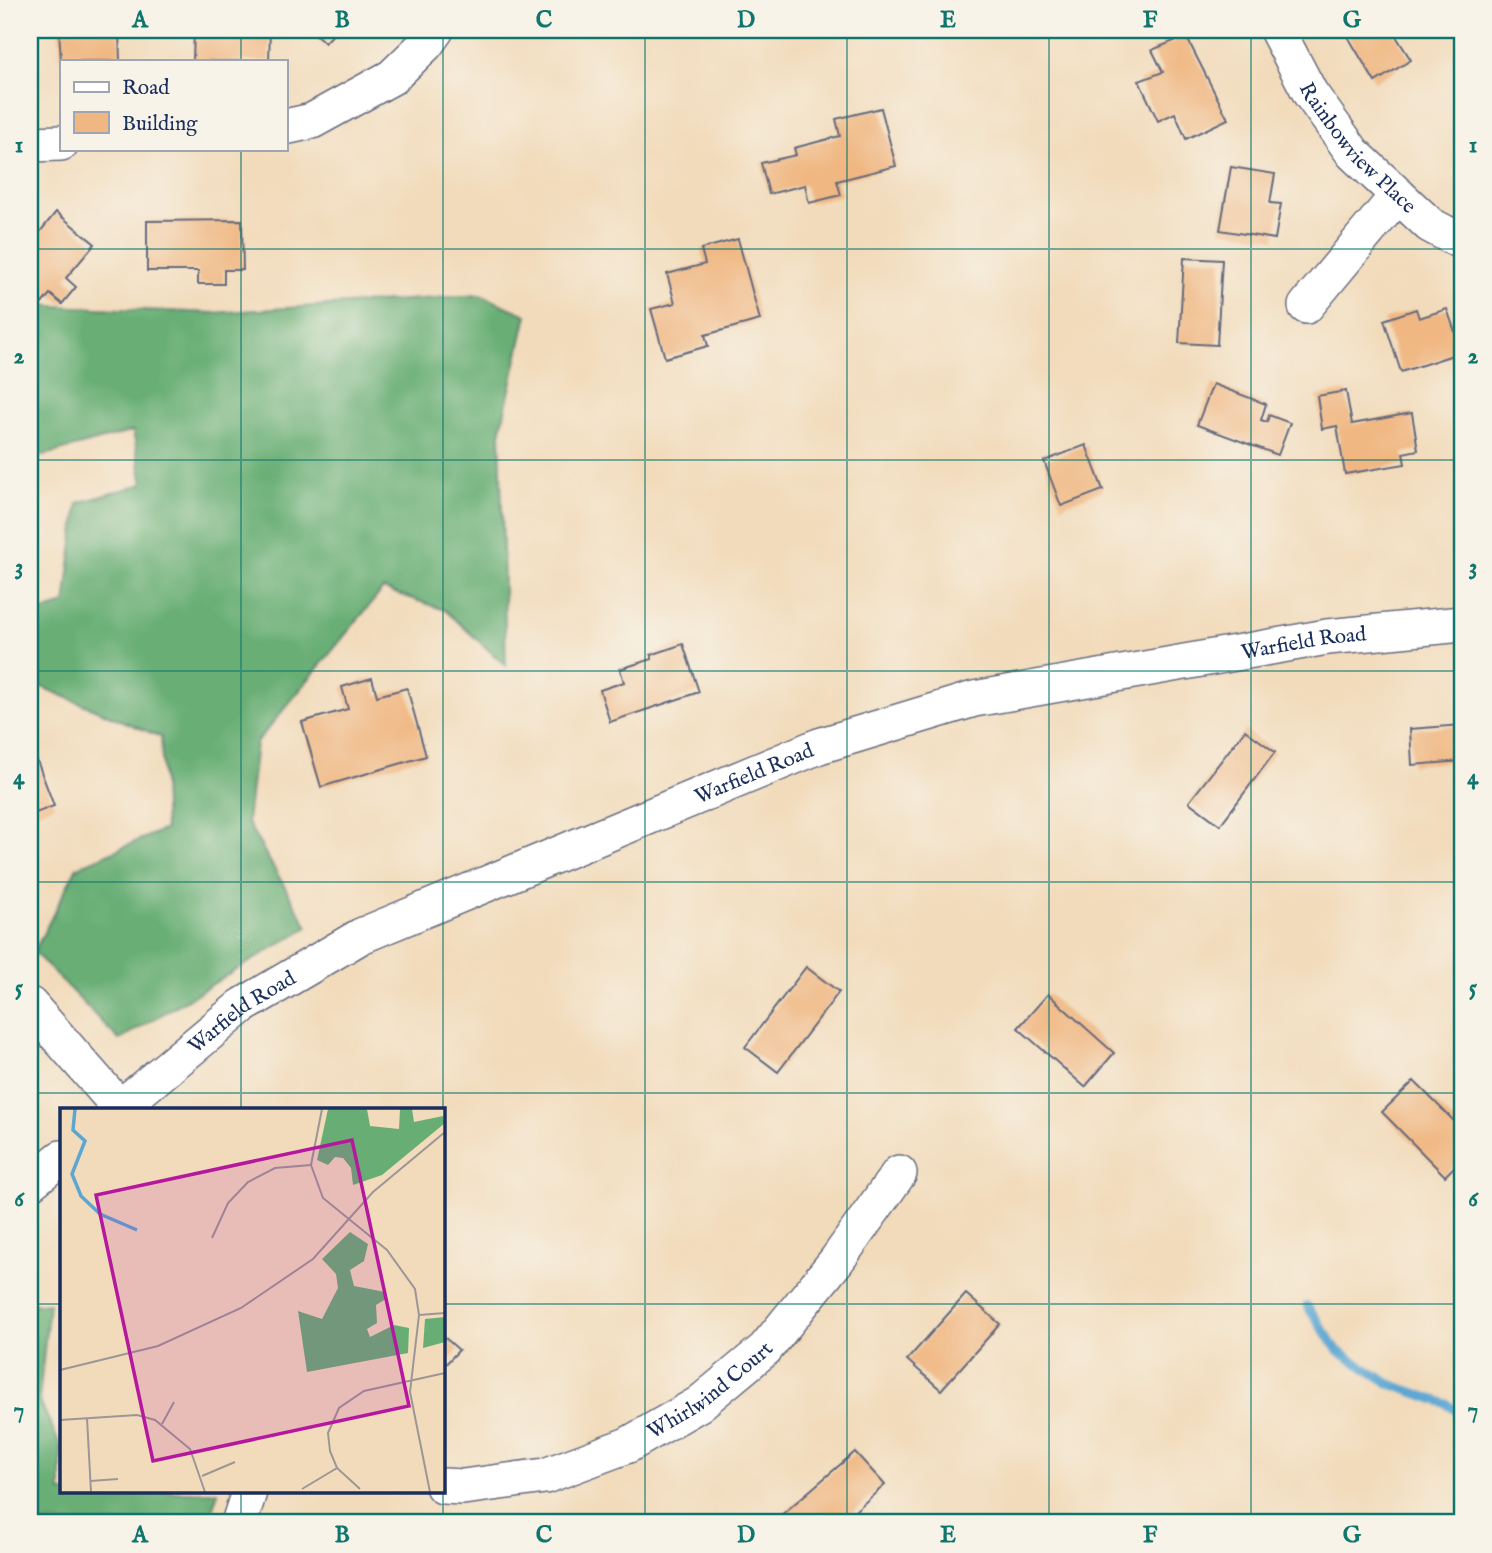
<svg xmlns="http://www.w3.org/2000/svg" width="1492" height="1553" font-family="'IM FELL English',serif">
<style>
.forest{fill:#68ae74;stroke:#426e69;stroke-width:2}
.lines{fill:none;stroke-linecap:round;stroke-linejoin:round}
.stream{stroke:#5ba7d3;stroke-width:9}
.building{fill:#f0b782}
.minor-casing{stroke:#666b7f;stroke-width:38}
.minor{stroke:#fff;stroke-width:35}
.grid{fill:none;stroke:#0f766e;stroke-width:2;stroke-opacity:0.55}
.labels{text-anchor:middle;stroke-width:6;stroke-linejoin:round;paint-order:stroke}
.street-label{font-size:21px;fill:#1b2f5e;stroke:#f7f3e8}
.inset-river{fill:none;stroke:#5ba7d3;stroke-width:3.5}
.inset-road{fill:none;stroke:#9c9696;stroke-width:2}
.view{fill:#b5179e;fill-opacity:0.15;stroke:#b5179e;stroke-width:3.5}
.inset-edge{fill:none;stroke:#1b2f5e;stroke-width:3.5}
.neatline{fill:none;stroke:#0f766e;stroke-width:2.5}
.grid-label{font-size:23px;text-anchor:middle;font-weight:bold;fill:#0f766e}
</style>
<rect width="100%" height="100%" fill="#f7f3e8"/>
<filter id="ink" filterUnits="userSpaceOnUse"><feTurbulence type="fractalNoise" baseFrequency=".0143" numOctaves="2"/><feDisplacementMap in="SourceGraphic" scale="14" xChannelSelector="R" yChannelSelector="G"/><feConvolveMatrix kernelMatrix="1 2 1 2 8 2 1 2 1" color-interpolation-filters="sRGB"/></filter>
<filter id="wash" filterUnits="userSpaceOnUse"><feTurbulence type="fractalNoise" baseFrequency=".00686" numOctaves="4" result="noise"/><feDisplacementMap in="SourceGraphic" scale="28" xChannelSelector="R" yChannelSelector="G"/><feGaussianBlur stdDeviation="1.57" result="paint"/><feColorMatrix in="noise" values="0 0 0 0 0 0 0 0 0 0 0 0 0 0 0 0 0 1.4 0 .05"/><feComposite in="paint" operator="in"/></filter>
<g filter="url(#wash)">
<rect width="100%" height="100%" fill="#f2dbbb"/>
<g class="forest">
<polygon points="480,295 527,315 500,433 506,666 445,610 383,589 256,743 247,822 308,927 119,1040 34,952 77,867 165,829 161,737 30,682 30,615 65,604 78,503 143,484 133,431 30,459 30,305 213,313"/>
<polygon points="49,1303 39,1399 61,1447 61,1492 218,1492 208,1523 30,1523 30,1305"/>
</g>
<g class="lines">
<polyline class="stream" points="1307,1306 1338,1351 1390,1384 1447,1404 1462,1415"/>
</g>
<g id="blocks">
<g class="building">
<polygon points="59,30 119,30 120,61 61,61"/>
<polygon points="194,30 270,30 269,61 193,61"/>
<polygon points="311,30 337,30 325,43"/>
<polygon points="1344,30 1392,30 1411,60 1375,82"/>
<polygon points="1186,36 1228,119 1186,139 1175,113 1158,121 1139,81 1163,72 1152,50"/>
<polygon points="881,108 896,166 837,181 841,195 809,203 805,185 769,194 761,163 796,155 794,148 840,136 836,119"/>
<polygon points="1231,167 1275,174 1270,203 1281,204 1275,239 1220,230"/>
<polygon points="56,212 95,244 66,278 76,287 62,304 50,294 40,306 30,298 30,244"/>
<polygon points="242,220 243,270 224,270 224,284 198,284 198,271 147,271 147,221"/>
<polygon points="738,239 760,320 705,335 708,346 665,358 651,309 675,303 667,274 705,264 701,249"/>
<polygon points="1184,258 1222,260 1217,345 1179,343"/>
<polygon points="1416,309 1419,318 1447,309 1462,352 1401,372 1384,320"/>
<polygon points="1213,384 1266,404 1261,420 1267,422 1269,415 1290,423 1278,455 1197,425"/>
<polygon points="1346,391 1352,424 1412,413 1418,450 1403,453 1405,464 1345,474 1337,426 1322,429 1317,396"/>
<polygon points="1086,445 1103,490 1061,506 1044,461"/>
<polygon points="683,644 699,692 610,722 600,690 624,682 620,669 652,659 651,655"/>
<polygon points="372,678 377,696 407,688 426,756 321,787 302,722 348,709 342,687"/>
<polygon points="1462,725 1462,761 1412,765 1410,729"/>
<polygon points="1245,730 1275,752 1220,825 1189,802"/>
<polygon points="30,742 54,806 30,815"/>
<polygon points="806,967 839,992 778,1072 745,1047"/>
<polygon points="1048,994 1114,1053 1085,1087 1018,1028"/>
<polygon points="1414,1081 1462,1129 1462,1159 1445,1176 1382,1112"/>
<polygon points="966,1294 1000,1324 941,1390 907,1360"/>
<polygon points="443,1336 459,1350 443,1367"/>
<polygon points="855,1452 885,1485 841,1523 772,1523"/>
</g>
</g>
</g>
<g filter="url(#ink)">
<use href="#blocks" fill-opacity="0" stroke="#666b7f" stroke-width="2"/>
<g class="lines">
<defs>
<g id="minor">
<path id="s1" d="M1277,30L1310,93L1353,153L1430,225L1462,242"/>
<polyline points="285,127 312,121 392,77 426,44 436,30"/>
<polyline points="30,144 61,143"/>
<polyline points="1306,306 1398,195"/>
<polyline points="30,1005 122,1110"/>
<path id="s2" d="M117,1110L242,1006L361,936L819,746L974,699L1327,637L1462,624"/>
<polyline points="30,1183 61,1158"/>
<path id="s3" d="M443,1486L463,1487L545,1476L628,1445L699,1404L765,1349L837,1260L899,1173"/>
<polyline points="239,1523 249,1492"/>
</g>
</defs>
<use href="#minor" class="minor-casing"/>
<use href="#minor" class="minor"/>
</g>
</g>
<path class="grid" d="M241,30V61M443,30V1523M645,30V1523M847,30V1523M1049,30V1523M1251,30V1523M241,149V1110M30,249H1462M30,460H1462M30,671H1462M30,882H1462M30,1093H1462M30,1304H61M443,1304H1462M241,1492V1523"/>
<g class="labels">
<g class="street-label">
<text dy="7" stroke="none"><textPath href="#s1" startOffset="144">Rainbowview Place</textPath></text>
<text dy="7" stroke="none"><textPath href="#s2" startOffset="1293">Warfield Road</textPath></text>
<text dy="7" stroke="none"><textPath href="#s2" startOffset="726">Warfield Road</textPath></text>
<text dy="7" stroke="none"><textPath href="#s2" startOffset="159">Warfield Road</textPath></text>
<text dy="7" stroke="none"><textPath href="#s3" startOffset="290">Whirlwind Court</textPath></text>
</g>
</g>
<g transform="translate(60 1108)">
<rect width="385" height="385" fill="#f2dbbb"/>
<path d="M268,1H307L310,18L339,21L340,1H352L354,14L383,8L385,15L322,67L293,77L291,60L283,50L275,49L268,57L257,52ZM290,124L308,136L304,153L290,162L294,178L325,184L326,191L316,197L317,215L307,221L310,229L334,217L349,220L348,245L247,264L238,203L262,211L278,180L276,166L262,151ZM385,209V234L363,240L365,211Z" fill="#68ae74"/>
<path class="inset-river" d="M15,1L13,22L25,33L12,66L21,88L40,106L77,122"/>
<path class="inset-road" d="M262,1L251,57L263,90L327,142L355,181L359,207L350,284L370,384M152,130L168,95L188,74L215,60L251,57M359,207L385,205M0,262L98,238L181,200L253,151L313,84L385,24M27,310L31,384M0,312L77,307L95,312L130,341L145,384M102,316L114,294M142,368L175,354M30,373L58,371M242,381L277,360M300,381L277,360L270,343L268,325L279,300L304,283L385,265"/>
<path class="view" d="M292,32L349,298L93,353L36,87Z"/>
<rect width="385" height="385" class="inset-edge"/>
</g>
<rect width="1492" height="1553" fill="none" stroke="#f7f3e8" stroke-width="77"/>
<rect x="60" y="60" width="228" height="91" fill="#f7f3e8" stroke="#9fa5b1" stroke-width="2"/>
<rect x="74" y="82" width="35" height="10" fill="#ffffff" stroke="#9fa5b1" stroke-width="2"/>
<text x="122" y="94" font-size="21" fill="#1b2f5e">Road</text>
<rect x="74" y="112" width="35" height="21" fill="#f0b782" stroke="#9fa5b1" stroke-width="2"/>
<text x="122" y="130" font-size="21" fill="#1b2f5e">Building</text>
<rect x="38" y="38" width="1416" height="1476" class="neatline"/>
<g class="grid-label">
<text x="140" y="27">A</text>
<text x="342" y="27">B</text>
<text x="544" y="27">C</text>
<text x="746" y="27">D</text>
<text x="948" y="27">E</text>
<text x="1150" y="27">F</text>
<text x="1352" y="27">G</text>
<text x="19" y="152">1</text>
<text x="1473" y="152">1</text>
<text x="19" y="363">2</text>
<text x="1473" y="363">2</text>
<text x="19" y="574">3</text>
<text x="1473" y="574">3</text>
<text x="19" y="784">4</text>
<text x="1473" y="784">4</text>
<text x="19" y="995">5</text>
<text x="1473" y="995">5</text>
<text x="19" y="1206">6</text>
<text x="1473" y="1206">6</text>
<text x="19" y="1417">7</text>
<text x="1473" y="1417">7</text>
<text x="140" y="1542">A</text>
<text x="342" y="1542">B</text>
<text x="544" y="1542">C</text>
<text x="746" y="1542">D</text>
<text x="948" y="1542">E</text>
<text x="1150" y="1542">F</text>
<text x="1352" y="1542">G</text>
</g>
</svg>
